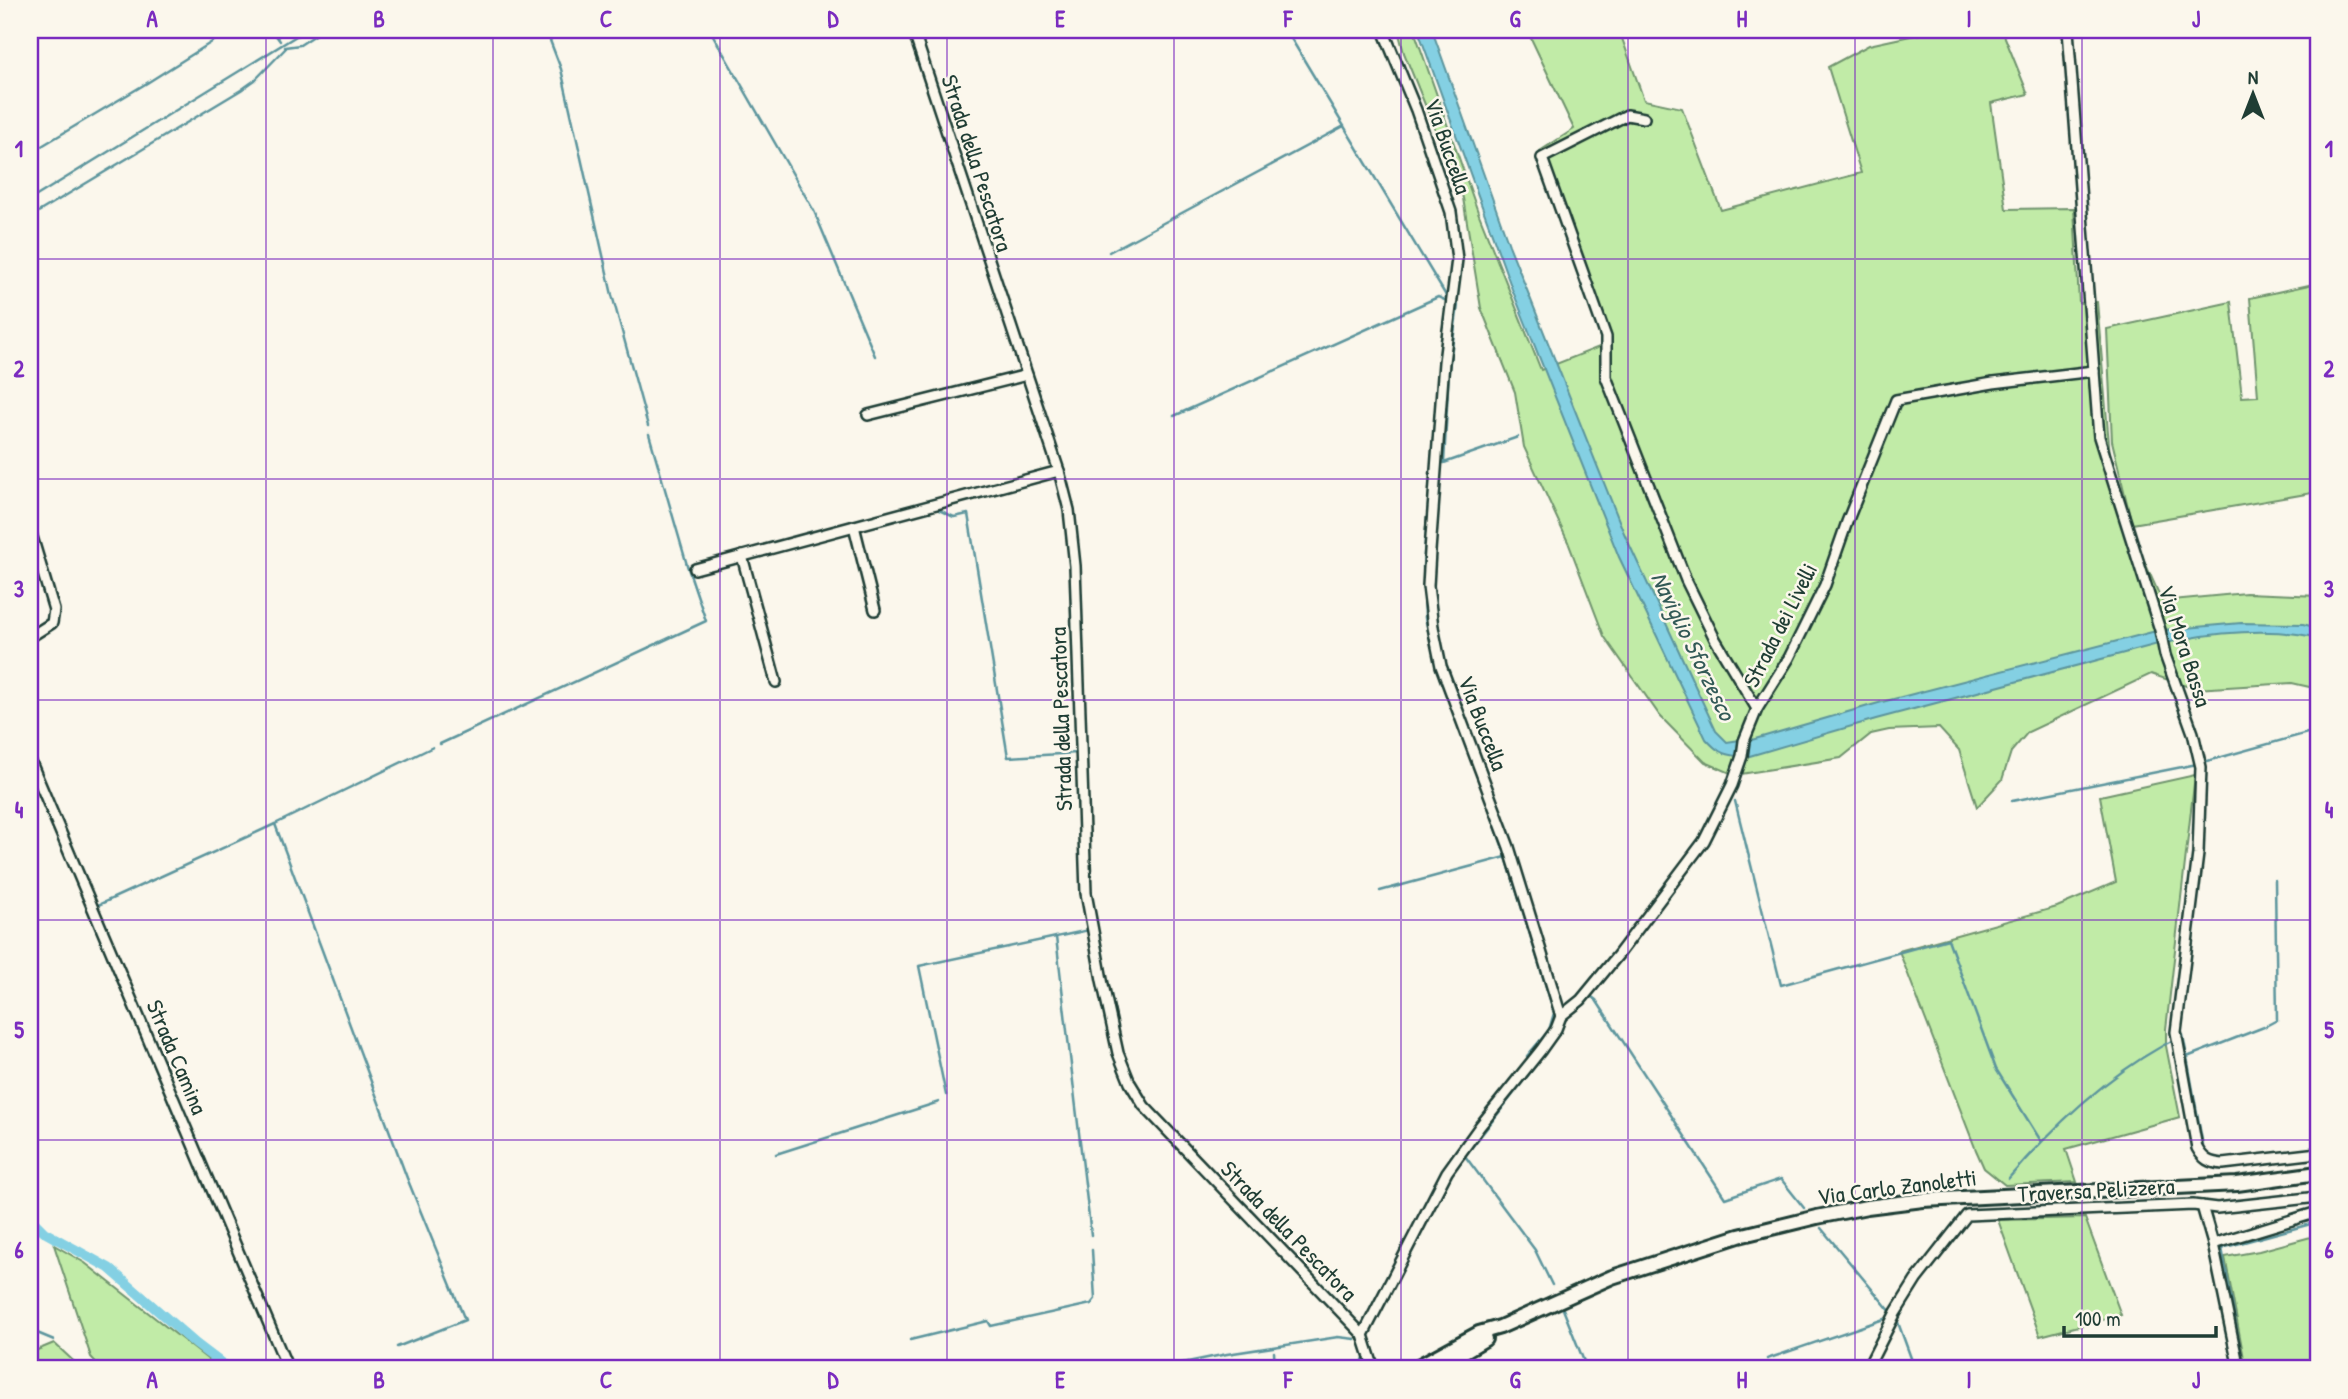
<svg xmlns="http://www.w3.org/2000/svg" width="2348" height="1399" font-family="'Patrick Hand',sans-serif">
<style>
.green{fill:#c1eba7;stroke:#70946e;stroke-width:2}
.water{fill:#84d0e3;stroke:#5c959d;stroke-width:2}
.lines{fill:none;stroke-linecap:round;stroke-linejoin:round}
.stream{stroke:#5c959d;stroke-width:2.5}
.canal{stroke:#84d0e3;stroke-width:10}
.street-casing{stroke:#1f3d34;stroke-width:14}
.secondary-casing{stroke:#1f3d34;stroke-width:18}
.street{stroke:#fbf7ec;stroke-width:9}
.secondary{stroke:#fbf7ec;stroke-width:12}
.grid{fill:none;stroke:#7b2cbf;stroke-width:2;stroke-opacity:0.55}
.labels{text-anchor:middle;stroke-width:5;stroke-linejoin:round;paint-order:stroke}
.street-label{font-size:23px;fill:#1f3d34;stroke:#fbf7ec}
.water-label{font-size:24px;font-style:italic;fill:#335a57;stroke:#fbf7ec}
.neatline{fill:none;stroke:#7b2cbf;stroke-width:2.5}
.grid-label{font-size:23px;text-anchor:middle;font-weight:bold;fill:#7b2cbf}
</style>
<rect width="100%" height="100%" fill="#fbf7ec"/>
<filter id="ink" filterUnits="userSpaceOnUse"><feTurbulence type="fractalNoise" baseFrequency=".0143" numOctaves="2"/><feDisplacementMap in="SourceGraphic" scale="14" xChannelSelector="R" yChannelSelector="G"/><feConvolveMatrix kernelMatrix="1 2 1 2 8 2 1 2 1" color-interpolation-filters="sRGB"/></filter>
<g filter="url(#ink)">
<g class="green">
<polygon points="1398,30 1414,30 1478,212 1541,370 1607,344 1540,151 1574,129 1527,30 1619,30 1644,100 1682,108 1721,210 1861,173 1828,67 1869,45 1938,30 2002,30 2028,94 1991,103 2006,209 2074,208 2079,303 2097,302 2110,456 2130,529 2162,601 2246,593 2318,596 2318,689 2292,683 2195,689 2151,674 2028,732 2011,752 2002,780 1977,807 1959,750 1939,728 1889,730 1871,734 1841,758 1735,775 1705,762 1660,716 1604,636 1568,542 1524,447 1515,392 1481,308 1463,198 1404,53"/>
<polygon points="2318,283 2318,492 2132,524 2112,441 2107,329 2231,302 2242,397 2258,396 2250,298"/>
<polygon points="2195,775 2166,1029 2166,1046 2180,1117 2066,1149 2077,1182 2005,1185 1984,1168 1976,1150 1899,951 2057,907 2116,882 2100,796"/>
<polygon points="2085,1218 2121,1315 2040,1336 1998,1220"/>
<polygon points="2318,1235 2318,1369 2246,1369 2225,1257 2259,1251"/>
<polygon points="54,1245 85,1263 220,1369 102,1369 91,1357"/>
<polygon points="54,1343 82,1369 30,1369 30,1353"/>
</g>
<g class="water">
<path d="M1418,30H1432L1509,245L1624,533L1716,731L1727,742L1740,740L1738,756C1722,755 1716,750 1706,739L1619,557L1512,289Z"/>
<path d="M2241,623L2303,624L2318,628V638C2273,627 2212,632 2166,643L2164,630Z"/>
<polygon points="2156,631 2158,644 1876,719 1746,757 1748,741 1882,702"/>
</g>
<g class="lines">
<g class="stream">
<polyline points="272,30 280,41"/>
<polyline points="546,30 561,69 612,295 648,426"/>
<polyline points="710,30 814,211 875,356"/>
<polyline points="1286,30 1445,294 1447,300 1440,356"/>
<polyline points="285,47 300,45 323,30"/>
<polyline points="30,153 147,83 231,30"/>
<polyline points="30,200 306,30"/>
<polyline points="30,217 241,90 255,80 286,48"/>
<polyline points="1109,252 1344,126"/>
<polyline points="1454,303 1458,305 1449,369 1444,463 1518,437"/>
<polyline points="1437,397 1423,566 1425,618 1440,679 1453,711"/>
<polyline points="1174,416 1438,297 1447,301"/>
<polyline points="939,510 954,517 968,514 1008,757 1078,753"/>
<polyline points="440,744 706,621 687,565 649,434"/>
<polyline points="2204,762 2318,730"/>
<polyline points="1477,773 1506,857 1554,1013 1549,1030 1527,1056 1536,1065 1465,1156 1535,1250 1552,1285"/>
<polyline points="1735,801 1781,985 1948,939 1996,1069 2041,1141"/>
<polyline points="2012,801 2197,764"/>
<polyline points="1079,819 1082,885"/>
<polyline points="275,824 407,1178 465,1320 397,1347"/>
<polyline points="1380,891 1506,857"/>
<polyline points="96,906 275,824 433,747"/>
<polyline points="88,910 181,1131"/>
<polyline points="1056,937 1091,1235"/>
<polyline points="1588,994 1596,1000 1725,1198 1781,1179 1804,1208"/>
<polyline points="2187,1057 2264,1027 2277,1020 2275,880"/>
<polyline points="946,1095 919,966 1089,930 1088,927"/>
<polyline points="776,1154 939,1102"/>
<path d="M2008,1179C2056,1123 2115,1068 2183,1035L2203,1146"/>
<polyline points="1821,1228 1891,1312"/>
<polyline points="1563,1309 1587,1369"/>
<polyline points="1896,1317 1915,1369"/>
<polyline points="30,1330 54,1340"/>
<polyline points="910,1340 988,1321 991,1326 1091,1304 1095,1299 1092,1250"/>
<polyline points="1274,1352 1275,1369"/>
<polyline points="1767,1359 1884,1319 1887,1321"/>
<polyline points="1153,1369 1227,1354 1338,1337 1355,1339"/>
<polyline points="1360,1369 1365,1355"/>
<polyline points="2244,1369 2222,1248 2318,1222"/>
</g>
<polyline class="canal" points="30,1218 44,1232 109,1268 196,1344 229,1369"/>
<defs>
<g id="street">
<polyline points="913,30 1059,471 1069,510 1075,566 1086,893 1102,980 1118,1053 1130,1083 1144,1106 1363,1335"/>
<path d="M2068,30L2099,437L2160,630L2165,655L2193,733L2201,767L2198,854L2176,1032L2197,1148C2203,1159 2209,1163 2223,1164L2318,1153"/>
<polyline points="1644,118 1627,115 1542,158 1606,337 1606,377 1686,580 1715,639 1757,709"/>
<polyline points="868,415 1027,375"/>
<polyline points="854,526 875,610"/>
<polyline points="30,530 54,610 52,623 30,637"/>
<polyline points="742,556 776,682"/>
<polyline points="695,569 1059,471"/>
<polyline points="30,760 288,1369"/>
<polyline points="1561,1016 1581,1000 1618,955 1704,841 1732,785 1742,756 1744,741 1757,709 1789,658 1825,585 1847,522 1896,400 1993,383 2094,371"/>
<polyline points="2202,1206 2213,1244 2239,1369"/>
<polyline points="2213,1244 2318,1212"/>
<polyline points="1380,1369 1372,1363 1363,1335 1447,1172 1480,1126 1541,1050 1556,1029 1561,1016 1509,847 1441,666 1433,627 1428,586 1430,551 1444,362 1457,259 1451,212 1416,110 1383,30"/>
<polyline points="1867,1369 1896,1312 1916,1280 1967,1215 2193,1205 2217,1208 2318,1197"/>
</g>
<g id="secondary">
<polyline points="1413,1369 1479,1333 1500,1327 1612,1277 1739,1236 1817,1217 1867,1207 1923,1200 2237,1184 2318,1173"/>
<polyline points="1434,1369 1485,1339"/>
</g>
</defs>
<use href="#street" class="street-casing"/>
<use href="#secondary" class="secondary-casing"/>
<use href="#street" class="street"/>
<use href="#secondary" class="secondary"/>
</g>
</g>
<path class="grid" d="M266,30V1369M493,30V1369M720,30V1369M947,30V1369M1174,30V1369M1401,30V1369M1628,30V1369M1855,30V1369M2082,30V1369M30,259H2318M30,479H2318M30,700H2318M30,920H2318M30,1140H2318"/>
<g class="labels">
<g class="street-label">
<text transform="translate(1448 146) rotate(71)" y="8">Via Buccella</text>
<text transform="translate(977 163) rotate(72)" y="8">Strada della Pescatora</text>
<text transform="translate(1780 625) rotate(-63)" y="8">Strada dei Livelli</text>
<text transform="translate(2185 646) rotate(72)" y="8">Via Mora Bassa</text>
<text transform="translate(1061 719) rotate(-92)" y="8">Strada della Pescatora</text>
<text transform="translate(1483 723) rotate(69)" y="8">Via Buccella</text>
<text transform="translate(177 1057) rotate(67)" y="8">Strada Camina</text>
<text transform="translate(1897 1187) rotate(-7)" y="8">Via Carlo Zanoletti</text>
<text transform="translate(2096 1190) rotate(-3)" y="8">Traversa Pelizzera</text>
<text transform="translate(1289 1231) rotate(46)" y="8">Strada della Pescatora</text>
</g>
<g class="water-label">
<text transform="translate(1693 646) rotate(64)" y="8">Naviglio Sforzesco</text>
</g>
</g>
<rect width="2348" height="1399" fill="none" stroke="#fbf7ec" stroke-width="77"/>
<g transform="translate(2253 94)" stroke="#fbf7ec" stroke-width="5" paint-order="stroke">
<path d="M0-5L12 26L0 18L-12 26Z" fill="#1f3d34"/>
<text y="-10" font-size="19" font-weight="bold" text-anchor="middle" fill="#1f3d34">N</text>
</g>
<path d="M2064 1326v10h152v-10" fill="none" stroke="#1f3d34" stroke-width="3.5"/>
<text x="2075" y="1326" font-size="21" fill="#1f3d34" stroke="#fbf7ec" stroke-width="5" paint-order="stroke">100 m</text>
<rect x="38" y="38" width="2272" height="1322" class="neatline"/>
<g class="grid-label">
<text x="152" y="27">A</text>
<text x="379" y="27">B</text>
<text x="606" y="27">C</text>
<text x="833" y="27">D</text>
<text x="1060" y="27">E</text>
<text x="1288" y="27">F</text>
<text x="1515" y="27">G</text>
<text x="1742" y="27">H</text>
<text x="1969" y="27">I</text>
<text x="2196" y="27">J</text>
<text x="19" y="157">1</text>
<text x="2329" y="157">1</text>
<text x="19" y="377">2</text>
<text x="2329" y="377">2</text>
<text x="19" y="597">3</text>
<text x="2329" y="597">3</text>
<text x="19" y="818">4</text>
<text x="2329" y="818">4</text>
<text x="19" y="1038">5</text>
<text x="2329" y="1038">5</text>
<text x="19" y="1258">6</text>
<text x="2329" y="1258">6</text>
<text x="152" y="1388">A</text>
<text x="379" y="1388">B</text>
<text x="606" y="1388">C</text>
<text x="833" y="1388">D</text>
<text x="1060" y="1388">E</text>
<text x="1288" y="1388">F</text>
<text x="1515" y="1388">G</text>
<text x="1742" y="1388">H</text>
<text x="1969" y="1388">I</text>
<text x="2196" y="1388">J</text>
</g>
</svg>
